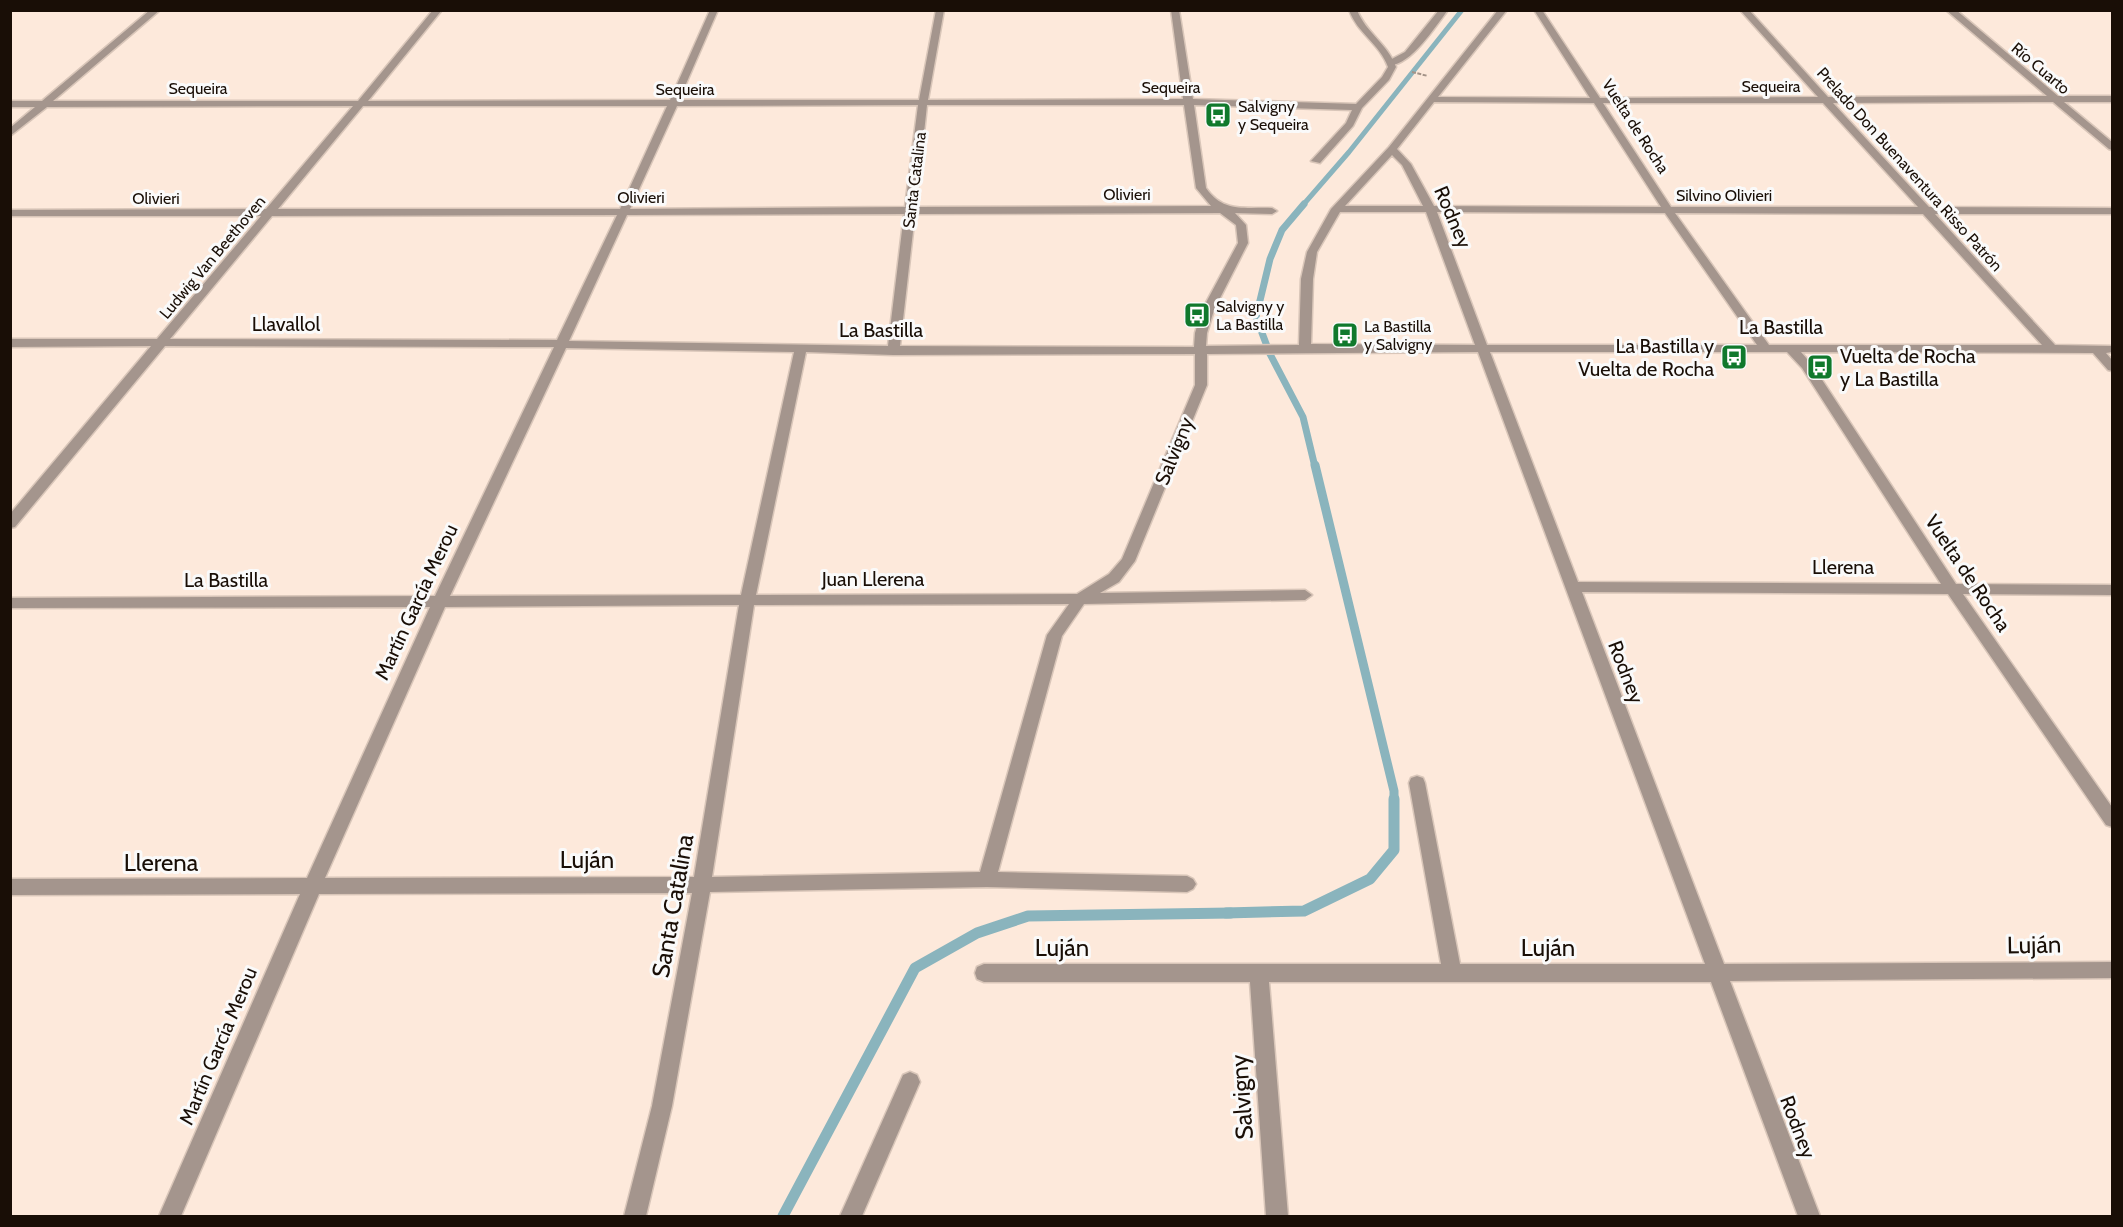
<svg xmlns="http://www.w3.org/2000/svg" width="2123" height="1227" font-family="Cabin,sans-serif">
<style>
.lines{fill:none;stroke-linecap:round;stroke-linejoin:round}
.stream-far3{stroke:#8ab4bd;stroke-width:5}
.stream-far2{stroke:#8ab4bd;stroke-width:7}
.stream-far1{stroke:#8ab4bd;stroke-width:9}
.stream{stroke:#8ab4bd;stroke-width:11}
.lane-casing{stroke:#d9c6b9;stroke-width:3}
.street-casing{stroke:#d9c6b9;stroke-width:3}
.path{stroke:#a49388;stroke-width:2;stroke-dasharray:4 1.5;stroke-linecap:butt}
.lane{fill:#a4958d;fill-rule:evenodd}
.street{fill:#a4958d;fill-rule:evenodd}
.labels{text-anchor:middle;stroke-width:6;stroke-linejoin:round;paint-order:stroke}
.far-street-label{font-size:16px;fill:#190e06;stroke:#fafafa}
.far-poi-label{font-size:16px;fill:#190e06;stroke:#fafafa;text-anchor:start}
.street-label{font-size:20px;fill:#190e06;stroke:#fafafa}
.poi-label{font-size:20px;fill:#190e06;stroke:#fafafa;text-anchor:end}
.near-street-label{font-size:24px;fill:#190e06;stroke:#fafafa}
</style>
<rect width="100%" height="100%" fill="#fde9db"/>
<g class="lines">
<polyline class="stream-far3" points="1303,205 1349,152 1462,10"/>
<polyline class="stream-far2" points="1304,204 1282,230 1270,259 1256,317 1270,354 1303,417 1315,467"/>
<polyline class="stream-far1" points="1315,465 1394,791 1394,801"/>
<g class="stream">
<polyline points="1226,913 1304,911 1370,879 1394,850 1394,799"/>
<polyline points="783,1216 915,968 977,933 1028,916 1231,913"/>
</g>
<defs>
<g id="lane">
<path d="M1439,10H1448C1435,27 1410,67 1388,65V61L1405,52Z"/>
<polygon points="910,1072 917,1075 920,1082 862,1216 840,1216 903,1075"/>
</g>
<path id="street" d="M150,10H160L53,101H358L433,10H442L368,101L670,100L710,10H718L679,100H919L936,10H944L928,100L1183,99L1171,10H1179L1193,99L1356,104L1382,77L1388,67C1380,44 1357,33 1349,10H1357C1366,33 1388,44 1396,67L1389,80L1362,108L1353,126L1320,163L1311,161L1346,123L1352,110L1194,105L1206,188C1223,213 1245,207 1272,208L1277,211L1272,214L1235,213L1246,225L1248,243L1214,310L1207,333L1206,346L1299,345L1301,279L1307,252L1331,209L1389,147L1498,10H1507L1438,97L1590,98L1534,10H1542L1600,98L1818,97L1740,10H1749L1828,97L2047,96L1946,10H1956L2058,96H2112V102H2064L2112,142V150L2109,149L2053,102L1833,103L1929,207L2112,208V214H1935L2055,345L2112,346V352L2106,353L2112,360V371L2108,370L2093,353L1801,352L1813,366L1956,584L2112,585V595L1963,594L2112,807V827L2106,825L1948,594L1582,592L1724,964L2112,962V978L1730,981L1820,1216H1798L1711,982H1269L1288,1216H1266L1250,982H984L977,979L975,973L977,967L984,964H1441L1409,783L1411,778L1417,776L1423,778L1425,783L1460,964H1705L1478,352L1207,354V385L1135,561L1119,582L1100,593L1305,590L1312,595L1305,600L1084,604L1062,636L998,872L1187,876L1193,879L1196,884L1193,889L1187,892L987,887L710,892L672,1106L646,1216H624L652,1106L692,893L319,894L181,1216H159L300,894L10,895V879L307,878L430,607L10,608V598L435,596L554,347L165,346L15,527L10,528V514L151,346L10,347V339H157L261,216H10V210L266,209L353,106L47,107L10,136V128L35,107H10V101H42ZM1434,102L1594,103L1661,207L1434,206L1411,164L1397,149ZM1603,103H1823L1918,207H1671ZM918,105L905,207L630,209L677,106ZM927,105H1184L1196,188L1211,206L916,207ZM363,106H667L620,209H278ZM1392,155L1402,165L1423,206H1345ZM1340,212H1426L1475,345L1311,344L1313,279L1317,252ZM1437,212L1665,213L1757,345H1487ZM1220,213L1236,225L1238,243L1202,310L1195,333L1194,347L900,346L915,214ZM1675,213L1923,214L2042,345H1769ZM904,214L888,346L569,341L627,215ZM617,215L557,340L170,339L272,216ZM566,348L794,352L741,595L450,596ZM806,352L893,355L1195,354V385L1122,559L1109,574L1077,594L756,595ZM1490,352H1787L1802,368L1941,584L1578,582ZM1069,604L1047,635L980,872L712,877L754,605ZM739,605L694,877L325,878L445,607Z"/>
</defs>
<use href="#lane" class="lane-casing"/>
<use href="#street" class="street-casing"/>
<polyline class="path" points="1412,72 1428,76"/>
<use href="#lane" class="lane"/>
<use href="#street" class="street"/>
</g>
<defs>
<symbol id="bus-square" viewBox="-11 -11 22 22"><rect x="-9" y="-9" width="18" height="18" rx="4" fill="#10792c" stroke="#fafafa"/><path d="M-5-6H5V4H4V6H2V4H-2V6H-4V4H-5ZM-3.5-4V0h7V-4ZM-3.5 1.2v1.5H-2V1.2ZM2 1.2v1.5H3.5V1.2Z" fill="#fff"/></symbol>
</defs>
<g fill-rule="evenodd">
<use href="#bus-square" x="1203" y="100" width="30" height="30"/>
<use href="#bus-square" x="1182" y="300" width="30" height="30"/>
<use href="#bus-square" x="1330" y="320" width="30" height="30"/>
<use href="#bus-square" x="1719" y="342" width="30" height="30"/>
<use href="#bus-square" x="1805" y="352" width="30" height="30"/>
</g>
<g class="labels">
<g class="far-street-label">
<text transform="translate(2041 68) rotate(40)" y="6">Río Cuarto</text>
<text x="1771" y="92">Sequeira</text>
<text x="1171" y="93">Sequeira</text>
<text x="198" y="94">Sequeira</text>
<text x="685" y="95">Sequeira</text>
<text transform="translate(1636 126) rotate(57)" y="6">Vuelta de Rocha</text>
<text transform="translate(1910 169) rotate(48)" y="6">Prelado Don Buenaventura Risso Patrón</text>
<text transform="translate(914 180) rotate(-83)" y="6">Santa Catalina</text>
<text x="1127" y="200">Olivieri</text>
<text x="1724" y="201">Silvino Olivieri</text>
<text x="641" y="203">Olivieri</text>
<text x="156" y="204">Olivieri</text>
<text transform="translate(212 257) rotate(-50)" y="6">Ludwig Van Beethoven</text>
</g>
<g class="far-poi-label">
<text x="1238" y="112">Salvigny<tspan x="1238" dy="18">y Sequeira</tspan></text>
<text x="1216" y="312">Salvigny y<tspan x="1216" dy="18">La Bastilla</tspan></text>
<text x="1364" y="332">La Bastilla<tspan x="1364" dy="18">y Salvigny</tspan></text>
</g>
<g class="street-label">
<text transform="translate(1453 217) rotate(67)" y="7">Rodney</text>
<text x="286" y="331">Llavallol</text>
<text x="1781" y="334">La Bastilla</text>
<text x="881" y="337">La Bastilla</text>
<text transform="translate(1174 451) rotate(-68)" y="7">Salvigny</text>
<text x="1843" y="574">Llerena</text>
<text transform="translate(1968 573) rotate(56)" y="7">Vuelta de Rocha</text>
<text x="873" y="586">Juan Llerena</text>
<text x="226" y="587">La Bastilla</text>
<text transform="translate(416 602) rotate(-65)" y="7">Martín García Merou</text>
<text transform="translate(1626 672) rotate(69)" y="7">Rodney</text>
<text transform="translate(218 1046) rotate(-67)" y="7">Martín García Merou</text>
<text transform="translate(1798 1127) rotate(69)" y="7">Rodney</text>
</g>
<g class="poi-label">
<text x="1714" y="353">La Bastilla y<tspan x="1714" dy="23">Vuelta de Rocha</tspan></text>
<text x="1840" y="363" text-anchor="start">Vuelta de Rocha<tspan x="1840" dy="23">y La Bastilla</tspan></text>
</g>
<g class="near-street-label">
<text x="587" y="868">Luján</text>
<text x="161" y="871">Llerena</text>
<text transform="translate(673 906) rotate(-80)" y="8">Santa Catalina</text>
<text transform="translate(2034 945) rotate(-1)" y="8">Luján</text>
<text x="1062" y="956">Luján</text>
<text x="1548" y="956">Luján</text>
<text transform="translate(1242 1097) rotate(-94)" y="8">Salvigny</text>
</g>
</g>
<rect width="2123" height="1227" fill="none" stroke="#190e06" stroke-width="24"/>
</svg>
